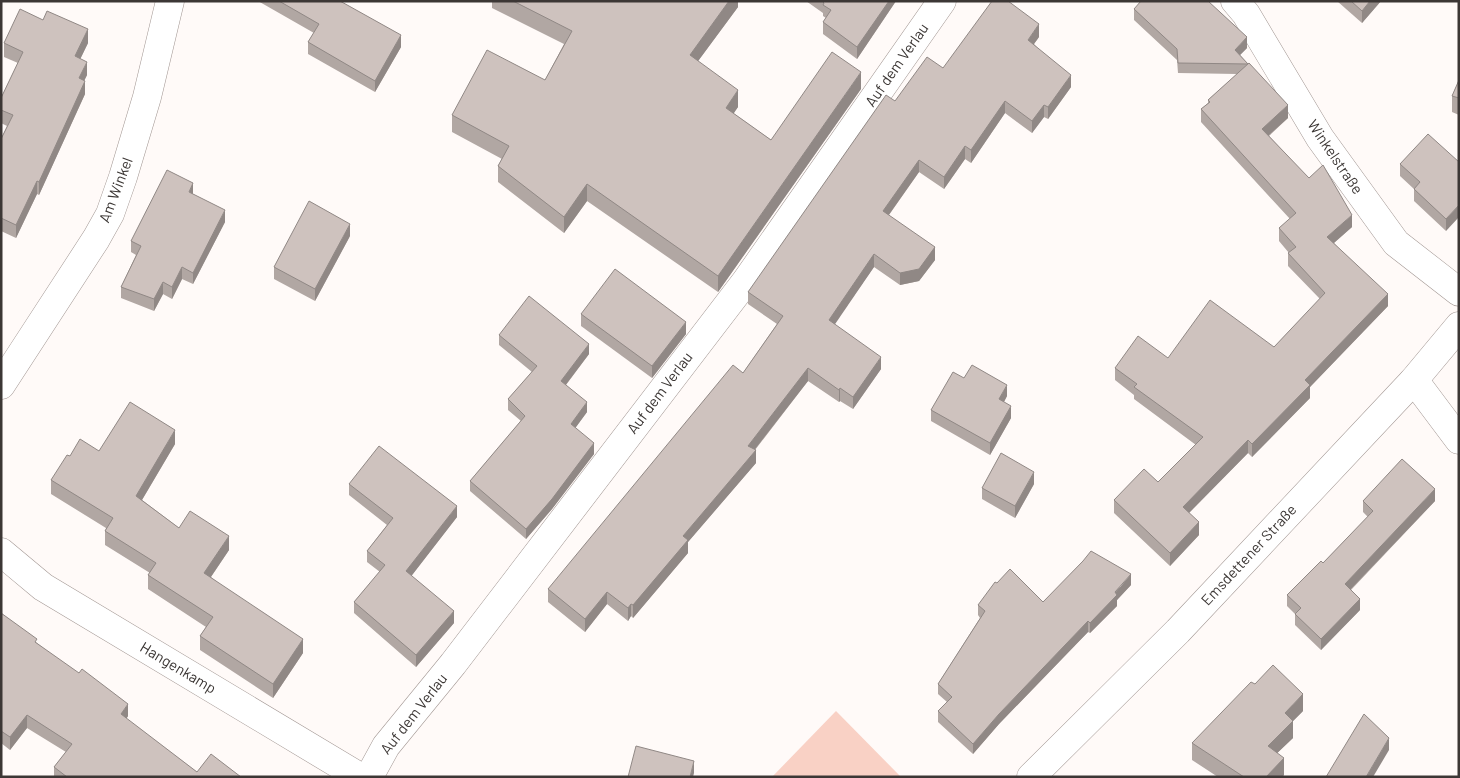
<svg xmlns="http://www.w3.org/2000/svg" width="1460" height="778" font-family="Barlow,sans-serif">
<style>
.green{fill:#f9d1c5}
.lines{fill:none;stroke-linecap:round;stroke-linejoin:round}
.minor-casing{stroke:#a29793;stroke-width:29}
.secondary-casing{stroke:#a29793;stroke-width:29}
.minor{stroke:#fff;stroke-width:28}
.secondary{stroke:#fff;stroke-width:28}
.wall{fill:#b1a7a3}
.shaded-wall{fill:#908885}
.building{fill:#cec2be;stroke:#908885}
.labels{text-anchor:middle;stroke-width:4.5;stroke-linejoin:round;paint-order:stroke}
.street-label{font-size:15px;fill:#3c3735;stroke:#fff}
</style>
<rect width="100%" height="100%" fill="#fffaf8"/>
<polygon class="green" points="836,711 901,777 772,777"/>
<g class="lines">
<defs>
<g id="minor">
<polyline points="1235,1 1246,14 1320,138 1396,243 1459,292"/>
<polyline points="1414,380 1459,440"/>
<polyline points="1,385 96,239 110,214 123,177 147,97 170,1"/>
<polyline points="1,552 43,587 360,777"/>
<polyline points="369,777 386,746 453,664 746,281 942,1"/>
</g>
<polyline id="secondary" points="1031,777 1178,631 1414,380 1459,326"/>
</defs>
<use href="#minor" class="minor-casing"/>
<use href="#secondary" class="secondary-casing"/>
<use href="#minor" class="minor"/>
<use href="#secondary" class="secondary"/>
</g>
<g class="wall">
<polygon points="258,1 340,1 401,47 375,92 308,54 308,42 314,33"/>
<polygon points="492,1 738,1 738,7 698,61 738,107 733,113 771,140 861,89 718,292 587,201 564,233 498,182 498,166 502,159 452,132 452,115 545,80 564,44 492,8"/>
<polygon points="806,1 896,1 857,59 823,34 823,22 826,18 823,16 823,13"/>
<polygon points="1337,1 1381,1 1362,23"/>
<polygon points="1134,9 1247,48 1240,55 1248,64 1288,118 1269,136 1352,227 1334,243 1388,306 1310,387 1310,398 1252,457 1248,453 1189,513 1199,535 1170,566 1114,513 1114,500 1158,482 1196,445 1134,399 1134,395 1115,380 1115,368 1168,358 1274,347 1320,299 1288,266 1288,253 1289,253 1279,241 1279,228 1290,219 1201,122 1201,109 1208,103 1208,100 1237,74 1178,73 1177,60 1134,20"/>
<polygon points="1039,37 1034,44 1071,87 1048,119 1044,117 1032,133 1005,113 971,163 965,159 944,189 919,172 889,215 935,260 919,281 900,285 874,267 834,324 881,369 853,409 840,401 839,402 808,381 755,450 756,463 688,542 688,553 633,618 631,616 628,621 607,604 585,632 548,602 548,589 743,373 777,324 748,304 748,292 895,101 943,68"/>
<polygon points="4,43 88,43 80,59 87,75 84,81 85,94 39,195 37,194 16,238 1,231 1,139 7,126 1,123 1,98 18,63 4,57"/>
<polygon points="1459,80 1459,115 1452,112 1452,96"/>
<polygon points="1459,162 1446,231 1414,201 1414,189 1400,176 1400,164"/>
<polygon points="193,194 225,222 193,284 182,279 172,299 163,294 154,311 121,298 121,287 136,255 131,252 131,241"/>
<polygon points="350,236 315,301 274,279 274,267"/>
<polygon points="581,314 686,334 652,378 581,326"/>
<polygon points="499,335 589,354 566,385 587,412 575,428 594,454 552,509 526,539 470,491 470,481 521,421 508,410 508,399 532,372 499,345"/>
<polygon points="964,378 1007,396 1004,402 1011,418 990,455 931,421 931,410"/>
<polygon points="175,444 142,500 179,528 229,550 211,577 303,653 273,698 200,650 200,636 206,627 148,589 148,575 150,573 105,545 105,531 106,528 51,494 51,480 70,456 99,451"/>
<polygon points="349,484 457,517 411,576 454,623 416,667 354,613 354,602 380,572 367,562 367,551 387,525 349,495"/>
<polygon points="1034,484 1015,518 982,499 982,488"/>
<polygon points="1363,501 1435,501 1351,590 1360,610 1321,650 1295,625 1295,614 1287,606 1287,595 1323,563 1368,517 1363,512"/>
<polygon points="1131,585 1117,600 1117,606 1090,633 1088,632 999,724 973,754 938,722 938,711 947,702 938,694 938,684 980,618 978,615 978,605 1043,602"/>
<polygon points="1,613 37,643 128,716 126,719 197,772 241,777 54,777 54,767 66,752 27,728 10,750 1,743"/>
<polygon points="1255,684 1303,711 1293,721 1293,738 1277,753 1284,775 1282,777 1218,777 1192,760 1192,743"/>
</g>
<g class="shaded-wall">
<polygon points="729,1 738,1 738,7 690,72 690,55"/>
<polygon points="889,1 896,1 857,59 857,47"/>
<polygon points="1370,1 1381,1 1362,23 1362,11"/>
<polygon points="1039,24 1039,37 1028,52 1028,40"/>
<polygon points="88,29 88,43 75,70 75,56"/>
<polygon points="401,35 401,47 375,92 375,81"/>
<polygon points="1247,37 1247,48 1235,60 1235,50"/>
<polygon points="87,62 87,75 79,91 79,78"/>
<polygon points="861,72 861,89 718,292 718,276"/>
<polygon points="1071,75 1071,87 1048,119 1048,107"/>
<polygon points="85,81 85,94 39,195 39,182"/>
<polygon points="738,90 738,107 726,125 726,108"/>
<polygon points="1005,101 1005,113 971,163 971,150"/>
<polygon points="1044,105 1044,117 1032,133 1032,121"/>
<polygon points="1288,105 1288,118 1262,141 1262,129"/>
<polygon points="965,146 965,159 944,189 944,177"/>
<polygon points="919,160 919,172 883,223 883,211"/>
<polygon points="37,181 37,194 16,238 16,225"/>
<polygon points="193,183 193,195 189,192"/>
<polygon points="587,184 587,201 564,233 564,217"/>
<polygon points="1459,205 1459,217 1446,231 1446,219"/>
<polygon points="225,210 225,222 193,284 193,273"/>
<polygon points="1352,215 1352,227 1327,249 1327,237"/>
<polygon points="350,224 350,236 315,301 315,289"/>
<polygon points="935,247 935,260 919,281 900,285 900,273"/>
<polygon points="874,254 874,267 829,333 829,320"/>
<polygon points="182,267 182,279 172,299 172,287"/>
<polygon points="163,282 163,294 154,311 154,299"/>
<polygon points="1388,294 1388,306 1310,387 1310,398 1252,457 1252,444 1305,380"/>
<polygon points="686,322 686,334 652,378 652,366"/>
<polygon points="589,344 589,354 561,391 561,381"/>
<polygon points="881,357 881,369 853,409 853,397"/>
<polygon points="808,368 808,381 748,458 748,446"/>
<polygon points="1007,385 1007,396 999,411 999,399"/>
<polygon points="840,388 840,401 839,402 839,390"/>
<polygon points="587,402 587,412 571,434 571,424"/>
<polygon points="1011,406 1011,418 990,455 990,443"/>
<polygon points="175,430 175,444 136,510 136,496"/>
<polygon points="1248,440 1248,453 1183,519 1183,507"/>
<polygon points="594,443 594,454 552,509 526,539 526,529"/>
<polygon points="756,450 756,463 688,542 688,553 633,618 633,605 683,536"/>
<polygon points="1034,472 1034,484 1015,518 1015,506"/>
<polygon points="1435,489 1435,501 1345,595 1345,584"/>
<polygon points="457,506 457,517 406,583 406,571"/>
<polygon points="1199,522 1199,535 1170,566 1170,553"/>
<polygon points="229,536 229,550 204,587 204,573"/>
<polygon points="1131,574 1131,585 1117,600 1117,606 1090,633 1090,623"/>
<polygon points="607,592 607,604 585,632 585,619"/>
<polygon points="1360,599 1360,610 1321,650 1321,639"/>
<polygon points="631,604 631,616 628,621 628,608"/>
<polygon points="454,611 454,623 416,667 416,655"/>
<polygon points="1088,621 1088,632 999,724 973,754 973,744 999,714"/>
<polygon points="303,639 303,653 273,698 273,684"/>
<polygon points="1303,694 1303,711 1293,721 1293,738 1268,762 1268,746 1285,713"/>
<polygon points="128,704 128,716 121,727 121,714"/>
<polygon points="27,715 27,728 10,750 10,737"/>
<polygon points="1389,738 1389,750 1373,777 1366,777"/>
<polygon points="1284,758 1284,775 1282,777 1266,777"/>
<polygon points="694,761 694,773 693,777 690,777"/>
</g>
<g class="building">
<polygon points="279,1 340,1 401,35 375,81 308,42 319,24"/>
<polygon points="513,1 729,1 690,55 738,90 726,108 771,140 832,52 861,72 718,276 587,184 564,217 498,166 509,146 452,115 487,50 545,80 572,31"/>
<polygon points="822,1 889,1 857,47 823,22 831,10 823,5 824,3"/>
<polygon points="992,1 1008,1 1039,24 1028,40 1071,75 1048,107 1044,105 1032,121 1005,101 971,150 965,146 944,177 919,160 883,211 935,247 919,269 900,273 874,254 829,320 881,357 853,397 840,388 839,390 808,368 748,446 756,450 683,536 688,540 633,605 631,604 628,608 607,592 585,619 548,589 733,365 743,373 783,316 748,292 886,95 895,101 927,57 943,68"/>
<polygon points="1141,1 1208,1 1247,37 1235,50 1248,64 1178,63 1177,49 1134,9"/>
<polygon points="1351,1 1370,1 1362,11"/>
<polygon points="20,9 43,20 47,11 88,29 75,56 87,62 79,78 85,81 39,182 37,181 16,225 1,218 1,139 13,115 1,110 1,98 23,52 4,43"/>
<polygon points="1249,63 1288,105 1262,129 1309,178 1323,165 1352,215 1327,237 1388,294 1305,380 1310,385 1252,444 1248,440 1183,507 1199,522 1170,553 1114,500 1144,469 1158,482 1203,437 1134,387 1137,384 1115,368 1138,336 1168,358 1210,300 1274,347 1325,293 1288,253 1296,247 1279,228 1296,213 1201,109 1210,102 1208,100"/>
<polygon points="1459,80 1459,98 1452,96"/>
<polygon points="1428,134 1459,162 1459,205 1446,219 1414,189 1420,182 1400,164"/>
<polygon points="167,170 193,183 189,192 225,210 193,273 182,267 172,287 163,282 154,299 121,287 141,246 131,241"/>
<polygon points="309,201 350,224 315,289 274,267"/>
<polygon points="615,269 686,322 652,366 581,314"/>
<polygon points="529,296 589,344 561,381 587,402 571,424 594,443 552,499 526,529 470,481 525,416 508,399 537,366 499,335"/>
<polygon points="972,365 1007,385 999,399 1011,406 990,443 931,410 953,372 964,378"/>
<polygon points="130,402 175,430 136,496 179,528 190,511 229,536 204,573 303,639 273,684 200,636 213,617 148,575 156,563 105,531 113,518 51,480 67,455 70,456 80,439 99,451"/>
<polygon points="379,446 457,506 406,571 454,611 416,655 354,602 385,565 367,551 393,518 349,484"/>
<polygon points="1001,453 1034,472 1015,506 982,488"/>
<polygon points="1402,459 1435,489 1345,584 1360,599 1321,639 1295,614 1301,608 1287,595 1321,561 1323,563 1373,511 1363,501"/>
<polygon points="1091,551 1131,574 1115,592 1117,595 1090,623 1088,621 999,714 973,744 938,711 952,697 938,684 985,611 978,605 995,582 997,583 1010,569 1043,602 1083,561"/>
<polygon points="1,613 37,639 35,642 79,673 82,669 128,704 121,714 197,772 211,754 241,777 67,777 54,767 72,744 27,715 10,737 1,731"/>
<polygon points="1273,665 1303,694 1285,713 1293,721 1268,746 1284,758 1266,777 1244,777 1192,743 1251,682 1255,684"/>
<polygon points="1364,714 1389,738 1366,777 1326,777"/>
<polygon points="636,746 694,761 690,777 628,777"/>
</g>
<g class="labels">
<g class="street-label">
<text transform="translate(897 65) rotate(-55)" y="5">Auf dem Verlau</text>
<text transform="translate(1335 157) rotate(56)" y="5">Winkelstraße</text>
<text transform="translate(116 190) rotate(-69)" y="5">Am Winkel</text>
<text transform="translate(660 393) rotate(-53)" y="5">Auf dem Verlau</text>
<text transform="translate(1249 555) rotate(-47)" y="5">Emsdettener Straße</text>
<text transform="translate(178 668) rotate(31)" y="5">Hangenkamp</text>
<text transform="translate(414 714) rotate(-52)" y="5">Auf dem Verlau</text>
</g>
</g>
<rect width="1460" height="778" fill="none" stroke="#3c3735" stroke-width="5"/>
</svg>
